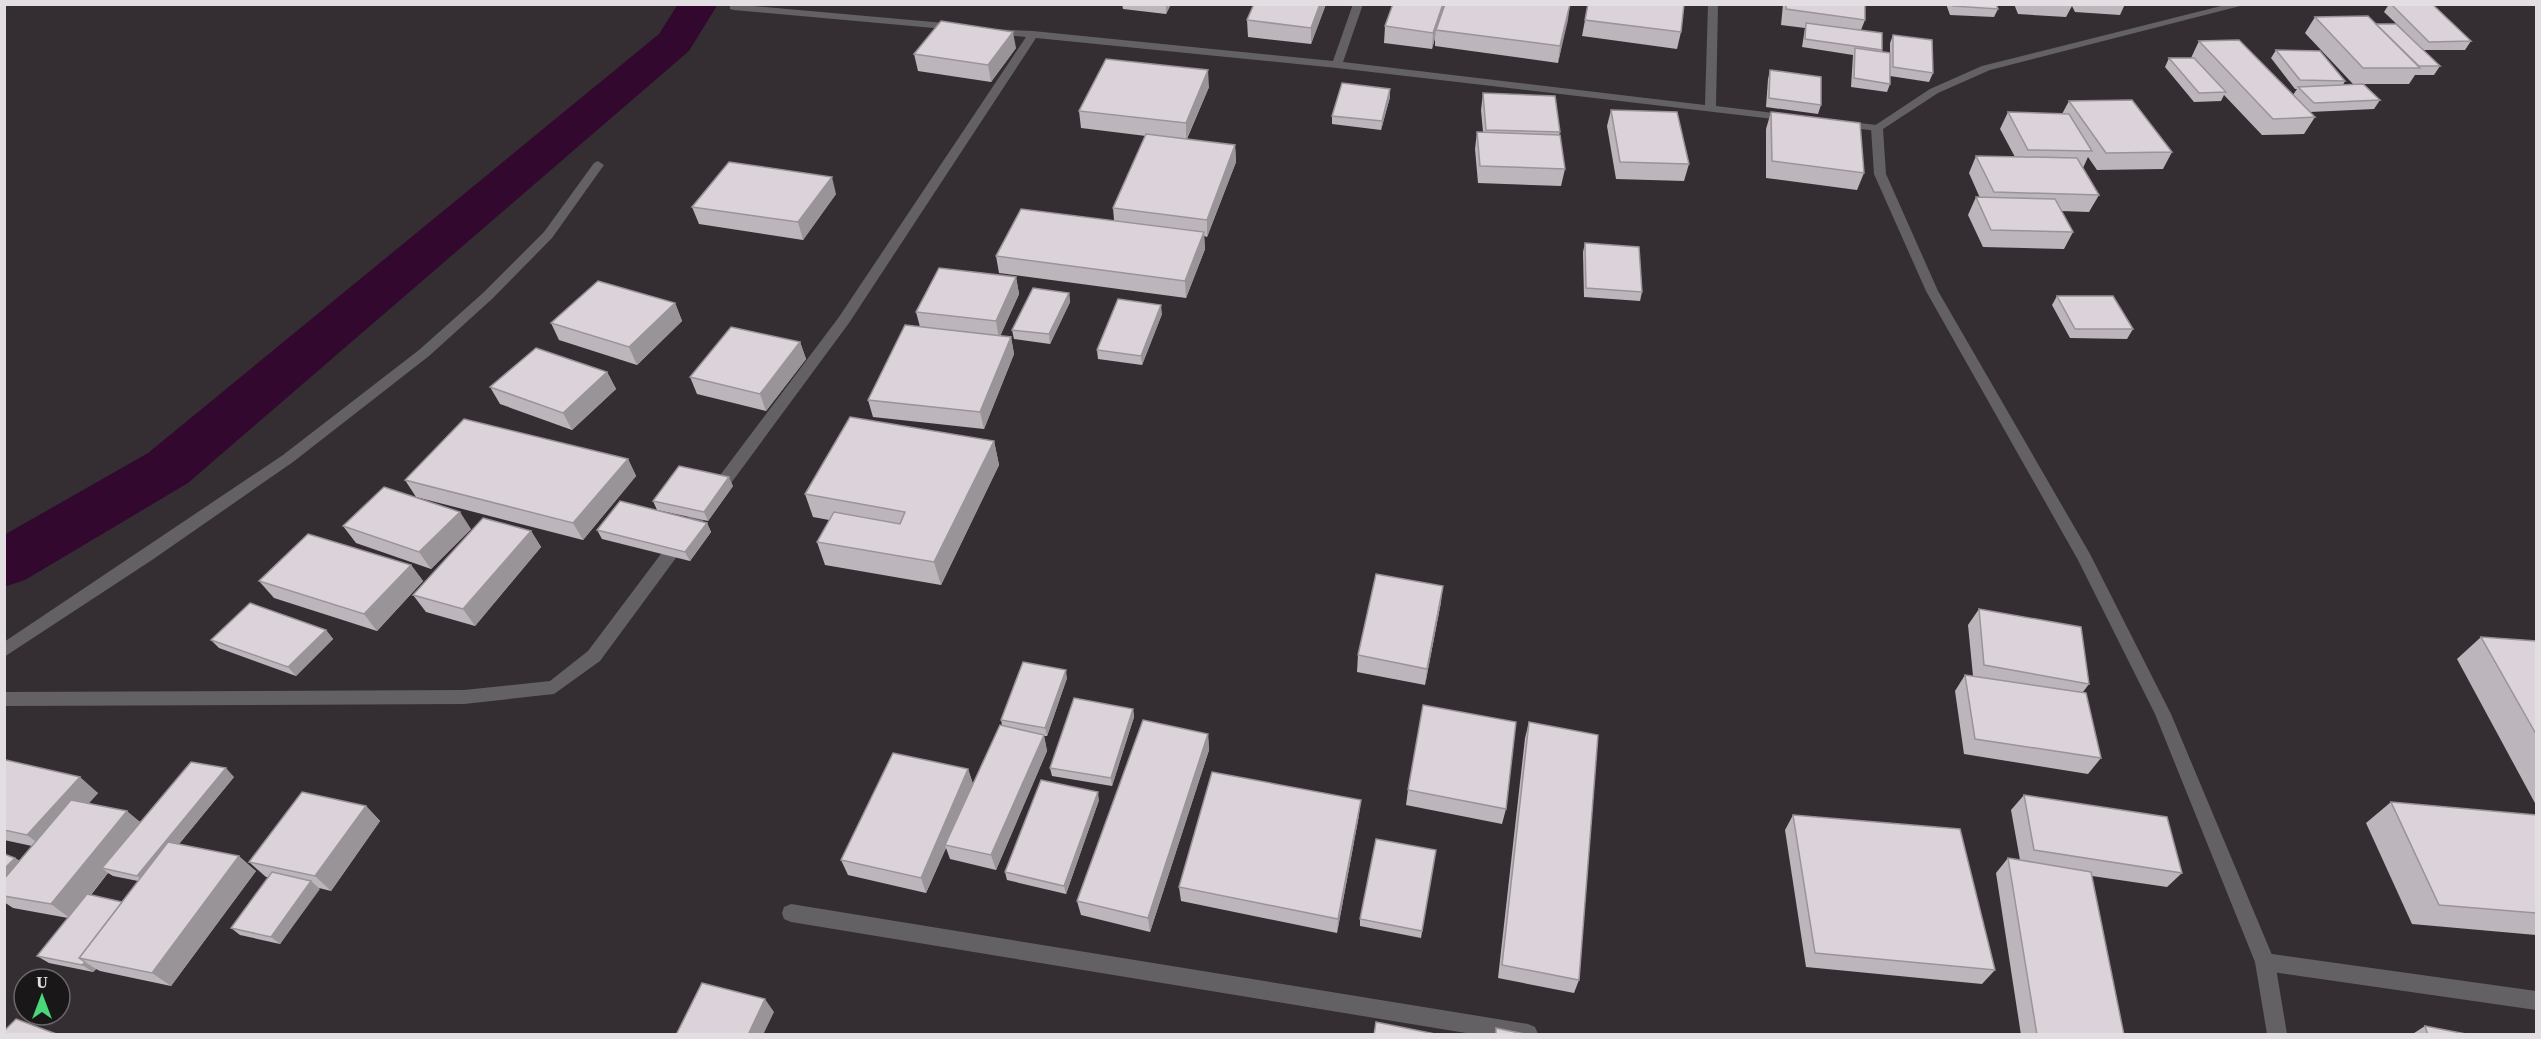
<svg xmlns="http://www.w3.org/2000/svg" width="2541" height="1039" font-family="'Source Serif 4',serif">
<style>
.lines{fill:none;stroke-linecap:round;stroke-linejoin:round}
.canal{fill:#32082f;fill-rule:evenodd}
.minor{fill:#646164;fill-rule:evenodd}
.tertiary{fill:#646164;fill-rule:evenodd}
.wall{fill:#bcb5bb;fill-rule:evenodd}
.shaded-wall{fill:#999498}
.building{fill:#dbd3d9;stroke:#999498;stroke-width:1.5}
</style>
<rect width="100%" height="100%" fill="#342e33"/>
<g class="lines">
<polygon class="canal" points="678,4 718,4 689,51 188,483 25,580 4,587 4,535 148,453 659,34"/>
<g class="minor">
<polygon points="730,4 956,24 961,27 956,30 734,10 730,9"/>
<polygon points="1353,4 1363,4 1343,62 1705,105 1708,4 1718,4 1716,106 1791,115 1797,118 1791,121 1337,68 1036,38 849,323 600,661 554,694 464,704 4,706 4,692 464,690 550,681 588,651 839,317 1026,37 995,34 990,31 991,29 1033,31 1333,61"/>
<polygon points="1842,121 1877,125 1883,128 1877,131 1838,126 1838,122"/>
<polygon points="598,161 604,165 552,238 492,299 429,356 293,462 152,560 4,657 4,642 283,455 419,350 483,293 544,232 594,163"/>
<polygon points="791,904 1528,1024 1535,1027 1538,1034 1472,1034 791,922 784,919 782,913 784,907"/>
<polygon points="2265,953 2536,991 2536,1010 2265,971 2258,968 2255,962 2258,956"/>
</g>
<polygon class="tertiary" points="2229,4 2248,4 1990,70 1938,93 1883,129 1886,174 1938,291 2090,554 2171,714 2275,962 2287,1034 2267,1034 2255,962 2155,714 2078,560 1926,291 1874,174 1871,128 1930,89 1982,66"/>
</g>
<g class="wall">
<polygon points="1122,4 1171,4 1166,14 1123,9"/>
<polygon points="1254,4 1326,4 1311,44 1248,37 1247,20"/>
<polygon points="1570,4 1558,63 1435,46 1435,38 1432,49 1384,43 1385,26"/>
<polygon points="1588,4 1681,32 1677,49 1582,36"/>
<polygon points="1783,4 1865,4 1865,20 1861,30 1882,50 1882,52 1890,53 1890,43 1893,35 1933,73 1929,82 1890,76 1890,84 1887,92 1851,87 1853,55 1802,47 1805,28 1781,25"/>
<polygon points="1946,4 1996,4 1998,9 1994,17 1950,15"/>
<polygon points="2014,4 2125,4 2120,15 2075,12 2072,6 2066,17 2018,14"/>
<polygon points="2389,4 2432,4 2471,41 2465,50 2423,50 2440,66 2434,75 2415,75 2409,84 2364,84 2380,100 2374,109 2310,112 2315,117 2304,134 2262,135 2224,95 2221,101 2194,102 2165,67 2169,58 2191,58 2199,41 2293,95 2297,89 2295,89 2271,58 2276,50 2345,81 2343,85 2353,84 2305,33 2315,17 2404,31 2384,12"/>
<polygon points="1016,48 991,82 918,71 914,54"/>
<polygon points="1770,70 1821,105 1818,114 1766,107 1768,79"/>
<polygon points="1209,87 1187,139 1235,145 1236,162 1207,237 1204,236 1205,249 1186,298 999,273 996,256 1114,220 1113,208 1146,136 1081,128 1079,111"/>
<polygon points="1390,89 1390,97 1381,130 1332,124 1332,116"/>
<polygon points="1483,93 1560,132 1559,135 1565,169 1561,186 1478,183 1475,149 1477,132 1483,132 1481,110"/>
<polygon points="2069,101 2172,152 2163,169 2097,170 2088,157 2083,168 2099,195 2089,212 2061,211 2073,232 2064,249 1983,247 1968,215 1976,197 1980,198 1969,173 1976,156 2015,157 2000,129 2008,112 2062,114"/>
<polygon points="1611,110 1689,164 1684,181 1616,179 1607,126"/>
<polygon points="1771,112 1864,173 1857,190 1766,178 1766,129"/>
<polygon points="836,194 803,240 699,224 692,207"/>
<polygon points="1585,243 1642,292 1640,301 1584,297 1583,252"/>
<polygon points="1016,277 1019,294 1000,336 1011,337 1014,354 984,429 873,417 868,400 920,327 916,312"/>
<polygon points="1069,293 1070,302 1050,344 1014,339 1012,330"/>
<polygon points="2057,296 2133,329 2127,339 2070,338 2052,305"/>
<polygon points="675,303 682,321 637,365 559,340 551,323"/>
<polygon points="1162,314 1142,365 1098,359 1097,350"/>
<polygon points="800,342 806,359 766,411 697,394 690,377"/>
<polygon points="607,372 616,389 572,430 500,404 490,387"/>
<polygon points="994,441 999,465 941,585 825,565 817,542 829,520 813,517 805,494"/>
<polygon points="628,459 636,476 583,540 416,497 405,480"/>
<polygon points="733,486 708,521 657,510 653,501"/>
<polygon points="707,523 711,532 690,561 602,539 597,530"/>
<polygon points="343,526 471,529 431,569 356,543"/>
<polygon points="531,531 541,547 475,626 426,612 413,595"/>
<polygon points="411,565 423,581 377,631 274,598 259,581"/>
<polygon points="1441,602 1425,685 1357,672 1358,655"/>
<polygon points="1979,609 2089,684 2083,692 2101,758 2088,774 1964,754 1955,691 1965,675 1973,676 1968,625"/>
<polygon points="326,630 333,639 296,676 219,648 211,640"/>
<polygon points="2481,637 2536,641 2536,805 2457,659"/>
<polygon points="1067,678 1047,736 1044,736 1047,751 996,870 950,859 946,848 926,893 848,875 841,860 968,769 973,784 1002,725 1001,720"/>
<polygon points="1133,709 1134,717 1112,786 1052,776 1050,768"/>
<polygon points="1529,722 1579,980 1574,993 1498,978 1525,738"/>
<polygon points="1208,734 1209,750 1150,932 1081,915 1077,901"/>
<path d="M4,762L98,793L89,803L141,822L234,777L179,844L256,871L171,986L100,971L96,969L93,972L49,963L37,956L68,918L13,908L4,902V854L15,858L20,861L32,846L4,840ZM108,873L113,876L138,881L122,902L91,895Z"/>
<polygon points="1408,790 1506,809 1502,824 1406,805"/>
<polygon points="2024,795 2182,873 2167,887 2092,876 2124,1035 2021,1035 1996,873 2008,858 2020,860 2011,810"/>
<polygon points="1099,800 1066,894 1007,880 1005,872"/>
<polygon points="2391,802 2536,815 2536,935 2412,924 2366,823"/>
<polygon points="366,806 380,821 331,891 319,888 280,944 240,935 231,928 268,877 266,877 249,862"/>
<polygon points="1359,815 1337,933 1181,901 1179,887"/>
<polygon points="1793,815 1995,970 1982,984 1806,967 1785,830"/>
<polygon points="1436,850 1421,938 1360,926 1360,919"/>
<polygon points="2425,1026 2471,1035 2411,1035"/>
</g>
<g class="shaded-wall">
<polygon points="1166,4 1171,4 1166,14"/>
<polygon points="1320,4 1326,4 1311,44 1311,28"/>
<polygon points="1443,4 1447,5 1436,30 1435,38 1432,49 1433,33"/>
<polygon points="1570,4 1568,20 1558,63 1560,46"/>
<polygon points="1013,32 1016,48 991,82 988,65"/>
<polygon points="1208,70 1209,87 1186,140 1186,123"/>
<polygon points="1390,89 1390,97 1381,130 1382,121"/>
<polygon points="1235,145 1236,162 1207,237 1207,220"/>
<polygon points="832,177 836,194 803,240 798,222"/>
<polygon points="1204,232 1205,249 1186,298 1185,281"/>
<polygon points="1016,277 1019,294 999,339 996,321"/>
<polygon points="1069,293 1070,302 1050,344 1049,334"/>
<polygon points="675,303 682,321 637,365 629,347"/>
<polygon points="1161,305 1162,314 1142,365 1141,356"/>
<polygon points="1011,337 1014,354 984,429 980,412"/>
<polygon points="800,342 806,359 766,411 760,394"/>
<polygon points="607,372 616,389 572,430 563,413"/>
<polygon points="994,441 999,465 941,585 934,562"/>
<polygon points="628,459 636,476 583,540 573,523"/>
<polygon points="729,477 733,486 708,521 704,512"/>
<polygon points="460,512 471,529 431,569 419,552"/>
<polygon points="707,523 711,532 690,561 685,552"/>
<polygon points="531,531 541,547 475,626 463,609"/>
<polygon points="411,565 423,581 377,631 364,614"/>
<polygon points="1443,586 1441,602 1425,685 1427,669"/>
<polygon points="326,630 333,639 296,676 288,667"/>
<polygon points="1066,670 1067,678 1047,736 1045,728"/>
<polygon points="1133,709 1134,717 1112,786 1111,778"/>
<polygon points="1208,734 1209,750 1150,932 1148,918"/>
<polygon points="1044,735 1047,751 996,870 991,855"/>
<polygon points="226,768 234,777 147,883 137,876"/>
<polygon points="968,769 973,784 945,845 946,848 926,893 921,878"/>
<polygon points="80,777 98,793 47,850 27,835"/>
<polygon points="1098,792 1099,800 1066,894 1064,886"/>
<polygon points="1361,800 1359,815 1337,933 1338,919"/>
<polygon points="366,806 380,821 331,891 315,876"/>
<polygon points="127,811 145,826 102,868 108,873 71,919 51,904"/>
<polygon points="239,856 256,871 171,986 152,973"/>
<polygon points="15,858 26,866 4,889 4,869"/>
<polygon points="311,881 320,889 280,944 271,937"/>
<polygon points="85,962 96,969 93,972 82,965"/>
<polygon points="765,999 774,1012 763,1035 748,1035"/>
</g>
<g class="building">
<polygon points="1254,4 1320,4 1311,28 1247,20"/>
<polygon points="1393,4 1443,4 1433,33 1385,26"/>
<polygon points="1445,4 1570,4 1560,46 1436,30"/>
<polygon points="1588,4 1684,4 1681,32 1585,20"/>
<polygon points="1786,4 1865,4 1865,20 1786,9"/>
<polygon points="1952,4 1996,4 1998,9 1953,6"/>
<polygon points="2391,4 2432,4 2471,41 2429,42"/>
<polygon points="2368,16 2420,68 2363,68 2315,17"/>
<polygon points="941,21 1013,32 988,65 914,54"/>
<polygon points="1806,23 1882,33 1882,50 1805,39"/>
<polygon points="2376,24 2396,24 2440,66 2419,66"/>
<polygon points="1893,35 1932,40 1933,73 1893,67"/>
<polygon points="2239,40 2315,117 2273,119 2199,41"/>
<polygon points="1855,48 1890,53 1890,84 1854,78"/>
<polygon points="2276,50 2320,51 2345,81 2300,80"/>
<polygon points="2169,58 2194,58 2226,92 2199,93"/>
<polygon points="1106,59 1208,70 1186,123 1079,111"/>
<polygon points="1770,70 1821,77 1821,105 1769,98"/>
<polygon points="1342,83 1390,89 1382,121 1332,116"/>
<polygon points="2363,84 2380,100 2314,103 2298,87"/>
<polygon points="1483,93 1555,96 1560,132 1486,130"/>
<polygon points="2132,100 2172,152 2106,153 2069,101"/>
<polygon points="1611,110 1677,112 1689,164 1620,162"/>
<polygon points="1771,112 1860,123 1864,173 1772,161"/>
<polygon points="2008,112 2069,114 2092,151 2028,150"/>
<polygon points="1477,132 1560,135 1565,169 1480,166"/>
<polygon points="1146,134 1235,145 1207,220 1113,208"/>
<polygon points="1976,156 2077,158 2099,195 1994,192"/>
<polygon points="729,162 832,177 798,222 692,207"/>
<polygon points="1976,197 2055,199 2073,232 1991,230"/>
<polygon points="1021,209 1204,232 1185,281 996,256"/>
<polygon points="1585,243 1639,247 1642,292 1586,288"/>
<polygon points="939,268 1016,277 996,321 916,312"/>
<polygon points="598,281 675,303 629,347 551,323"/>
<polygon points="1033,288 1069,293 1049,334 1012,330"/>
<polygon points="2057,296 2113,296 2133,329 2075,329"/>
<polygon points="1118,299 1161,305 1141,356 1097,350"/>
<polygon points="905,325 1011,337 980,412 868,400"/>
<polygon points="731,327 800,342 760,394 690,377"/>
<polygon points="536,348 607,372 563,413 490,387"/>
<polygon points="850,417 994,441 934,562 817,542 834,512 900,524 905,512 805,494"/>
<polygon points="464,419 628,459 573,523 405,480"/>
<polygon points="679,466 729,477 704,512 653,501"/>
<polygon points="384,487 460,512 419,552 343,526"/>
<polygon points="620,501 707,523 685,552 597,530"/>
<polygon points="483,518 531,531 463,609 413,595"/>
<polygon points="308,534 411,565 364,614 259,581"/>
<polygon points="1376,574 1443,586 1427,669 1358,655"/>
<polygon points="250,603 326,630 288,667 211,640"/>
<polygon points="1979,609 2081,627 2089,684 1984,665"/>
<polygon points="2481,637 2536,641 2536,734"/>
<polygon points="1023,662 1066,670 1045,728 1001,720"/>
<polygon points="1965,675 2086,693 2101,758 1975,739"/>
<polygon points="1074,698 1133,709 1111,778 1050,768"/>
<polygon points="1423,705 1516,722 1506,809 1408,790"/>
<polygon points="1143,720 1208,734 1148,918 1077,901"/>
<polygon points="1529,722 1598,735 1579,980 1502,965"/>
<polygon points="1000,725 1044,735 991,855 945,845"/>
<polygon points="893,753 968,769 921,878 841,860"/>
<polygon points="6,760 80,777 27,835 4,830 4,762"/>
<polygon points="191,762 226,768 137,876 102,868"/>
<polygon points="1212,772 1361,800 1338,919 1179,887"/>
<polygon points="1041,780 1098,792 1064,886 1005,872"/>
<polygon points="302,792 366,806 315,876 249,862"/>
<polygon points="2024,795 2167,817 2182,873 2034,850"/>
<polygon points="71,800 127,811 51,904 4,896 4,879"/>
<polygon points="2391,802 2536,815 2536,913 2439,905"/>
<polygon points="1793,815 1960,829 1995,970 1815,953"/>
<polygon points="1376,839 1436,850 1422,931 1360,919"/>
<polygon points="168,842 239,856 152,973 79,958"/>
<polygon points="4,854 15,858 4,869"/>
<polygon points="2008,858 2091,872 2124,1035 2037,1035"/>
<polygon points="272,872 311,881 271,937 231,928"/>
<polygon points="87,894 122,902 79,958 85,962 82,965 37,956"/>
<polygon points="702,983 765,999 748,1035 676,1035"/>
<polygon points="16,1019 59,1035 4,1035 4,1031"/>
<polygon points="1376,1022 1440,1035 1374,1035"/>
<polygon points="2425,1026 2471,1035 2428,1035"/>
<polygon points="1496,1028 1529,1035 1496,1035"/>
</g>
<rect width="2541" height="1039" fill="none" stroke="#e2dee2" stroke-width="12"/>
<g transform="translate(42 997)"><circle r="28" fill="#1a1719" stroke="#6a6769" stroke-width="1.5"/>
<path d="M0-4.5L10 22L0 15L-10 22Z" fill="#48d779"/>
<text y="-9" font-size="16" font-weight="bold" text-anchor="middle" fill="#e2dee2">U</text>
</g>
</svg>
